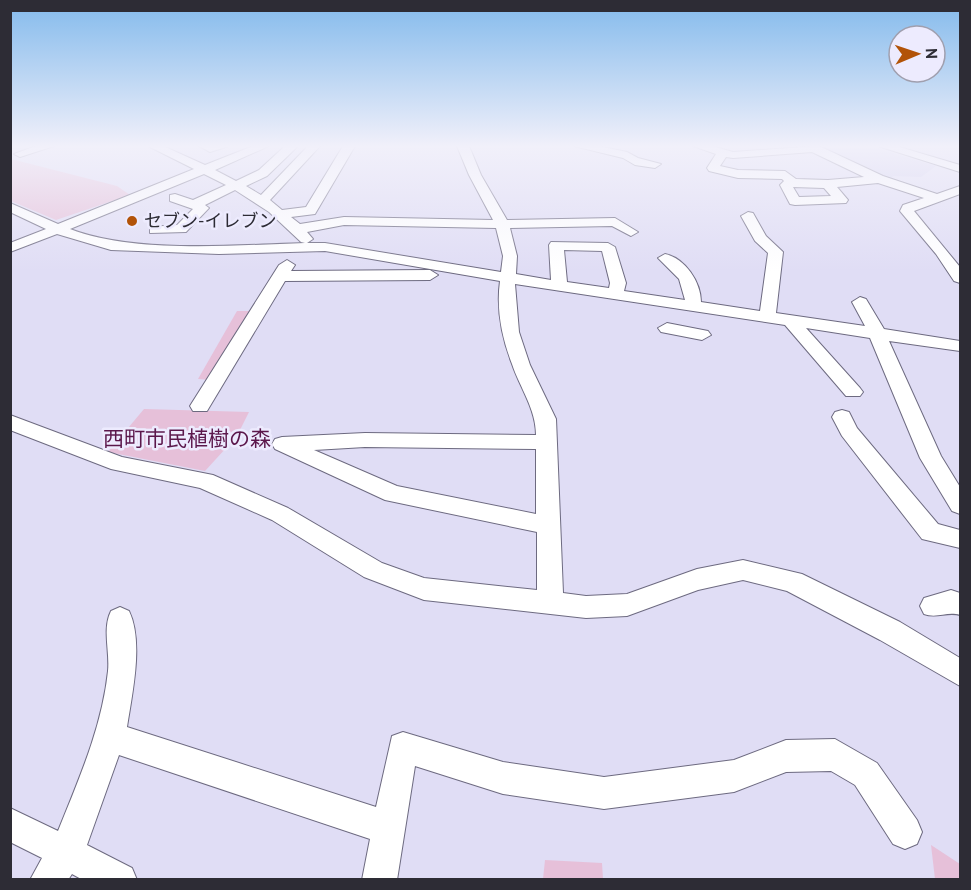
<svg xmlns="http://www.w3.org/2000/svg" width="971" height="890" font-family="'PT Sans','Noto Sans JP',sans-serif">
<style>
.built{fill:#d3d0ef}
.green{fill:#e6c0d9}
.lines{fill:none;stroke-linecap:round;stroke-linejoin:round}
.minor-casing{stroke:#6d6a80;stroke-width:2}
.minor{fill:#fff;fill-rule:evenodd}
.poi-dot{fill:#b25308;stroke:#edebfe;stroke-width:2}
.labels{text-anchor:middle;stroke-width:5;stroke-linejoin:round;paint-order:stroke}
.far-poi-label{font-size:18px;fill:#2d2c35;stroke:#edebfe;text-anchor:start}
.park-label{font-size:21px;fill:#5b174b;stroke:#edebfe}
</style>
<rect width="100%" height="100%" fill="#e0ddf5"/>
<polygon class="built" points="811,146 869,146 936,166 921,177 894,176 888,179"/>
<g class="green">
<polygon points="11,159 117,186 130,195 56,220 11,201"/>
<polygon points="237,311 255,311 212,380 198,379"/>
<polygon points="144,409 249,412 237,436 205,471 108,452"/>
<polygon points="931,845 960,864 960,879 935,879"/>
<polygon points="545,860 602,863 603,879 543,879"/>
</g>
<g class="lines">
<defs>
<g id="minor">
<polygon points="36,146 54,146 20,157 14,154"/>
<path d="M148,146H163L205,165L253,146H269L215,170L236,181L259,170L285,146H298L267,176L246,186L261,195L308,146H320L270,200L282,210L306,207L343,146H355L315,214L291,217L300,224L344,217L493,220L469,175L457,146H469L481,175L507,220L615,218L638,232L631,236L612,226L510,228L517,256L516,274L551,280L549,245L551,242L608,243L615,247L626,283L624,291L685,300L679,279L658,258L665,254C685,258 701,282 701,302L760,311L768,253L755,241L741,216L748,212L753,213L766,236L783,252L776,313L865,326L852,302L860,297L866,299L884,329L960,341V351L889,341L941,456L960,487V514L952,511L920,458L870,338L806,328L860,388L863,392L860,396H846L785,325L515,284L519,332L530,365L556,419L563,593L586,596L627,594L697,569L743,560L802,574L900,622L960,658V686L880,640L787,591L743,580L698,590L627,616L586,618L424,600L364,577L272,520L200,488L111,469L10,430V415L122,457L213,475L288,508L382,563L424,578L537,590V532L385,500L275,449L272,444L275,439L282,437L365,433L536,435C536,409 520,388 512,364C502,338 496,310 500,281L325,251L219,254L111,250L57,234L10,252V243L46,229L10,212V203L58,224L194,169ZM204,174L226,185L193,200L175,194L170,195V201L193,209L177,225L150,227V233L186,232L209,208L205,205L235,190L269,212L301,242L305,243C235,245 135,254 70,229ZM344,225L496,228L503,256L501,272L325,243H307L313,239L307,232ZM564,250L602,251L610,283L609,288L567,282ZM365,447L536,449V514L397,486L314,450Z"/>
<polygon points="199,146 229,146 210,152"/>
<polygon points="574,146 598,146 627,152 638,158 661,164 655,168 635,165 623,158"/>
<path d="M693,146H712L733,152L819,146L883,176L937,194L960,186V194L914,211L960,267V283L954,281L936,254L900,211L903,205L924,198L878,183L837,187L848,200L846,203L795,205L790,204L780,185L784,181L782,179L738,178L709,171L707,168L716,154ZM812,152L864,177L828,180L796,179L785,171L738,170L720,166L726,157L733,158ZM793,187L824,188L831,196L799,197Z"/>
<polygon points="878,146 896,146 960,165 960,172"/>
<polygon points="287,260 295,265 291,271 430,270 438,275 430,280 285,281 207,411 193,411 190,406 279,265"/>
<polygon points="667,323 708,331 711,335 702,340 661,332 658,328"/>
<polygon points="842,410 849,412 857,428 938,524 960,530 960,548 922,539 842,436 832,417 835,412"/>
<path d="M951,590L960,593V615C947,611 937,619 924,614L920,606L924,598Z"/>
<path d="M120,607L129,611C144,642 132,694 127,727L376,807L392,736L403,732L503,762L604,777L734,760L786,740L835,739L877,763L917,820L922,832L917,844L905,849L893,844L855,785L831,771L786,772L734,792L604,809L503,794L415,766L397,880H362L370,839L119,755L87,845L132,868L137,880H83L72,874L68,880H30L42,858L10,842V808L58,831C79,779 102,727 108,671C110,651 102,629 111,611Z"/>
</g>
</defs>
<use href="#minor" class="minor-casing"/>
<use href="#minor" class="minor"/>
</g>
<linearGradient id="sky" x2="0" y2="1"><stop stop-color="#83baec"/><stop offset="0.54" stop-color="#f1f0fa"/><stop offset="1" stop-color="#f1f0fa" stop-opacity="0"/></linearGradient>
<rect width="971" height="271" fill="url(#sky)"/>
<circle class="poi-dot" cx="132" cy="221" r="6"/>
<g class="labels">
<g class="far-poi-label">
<text x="144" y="227">セブン-イレブン</text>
</g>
<g class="park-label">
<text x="187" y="446">西町市民植樹の森</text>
</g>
</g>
<rect width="971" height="890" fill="none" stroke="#2d2c35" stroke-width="24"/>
<g transform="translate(917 54) rotate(88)"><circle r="28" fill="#edebfe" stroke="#a09fae" stroke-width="1.5"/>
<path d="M0-4.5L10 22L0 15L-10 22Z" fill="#b25308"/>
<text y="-9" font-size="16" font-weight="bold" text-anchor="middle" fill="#2d2c35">N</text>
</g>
</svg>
